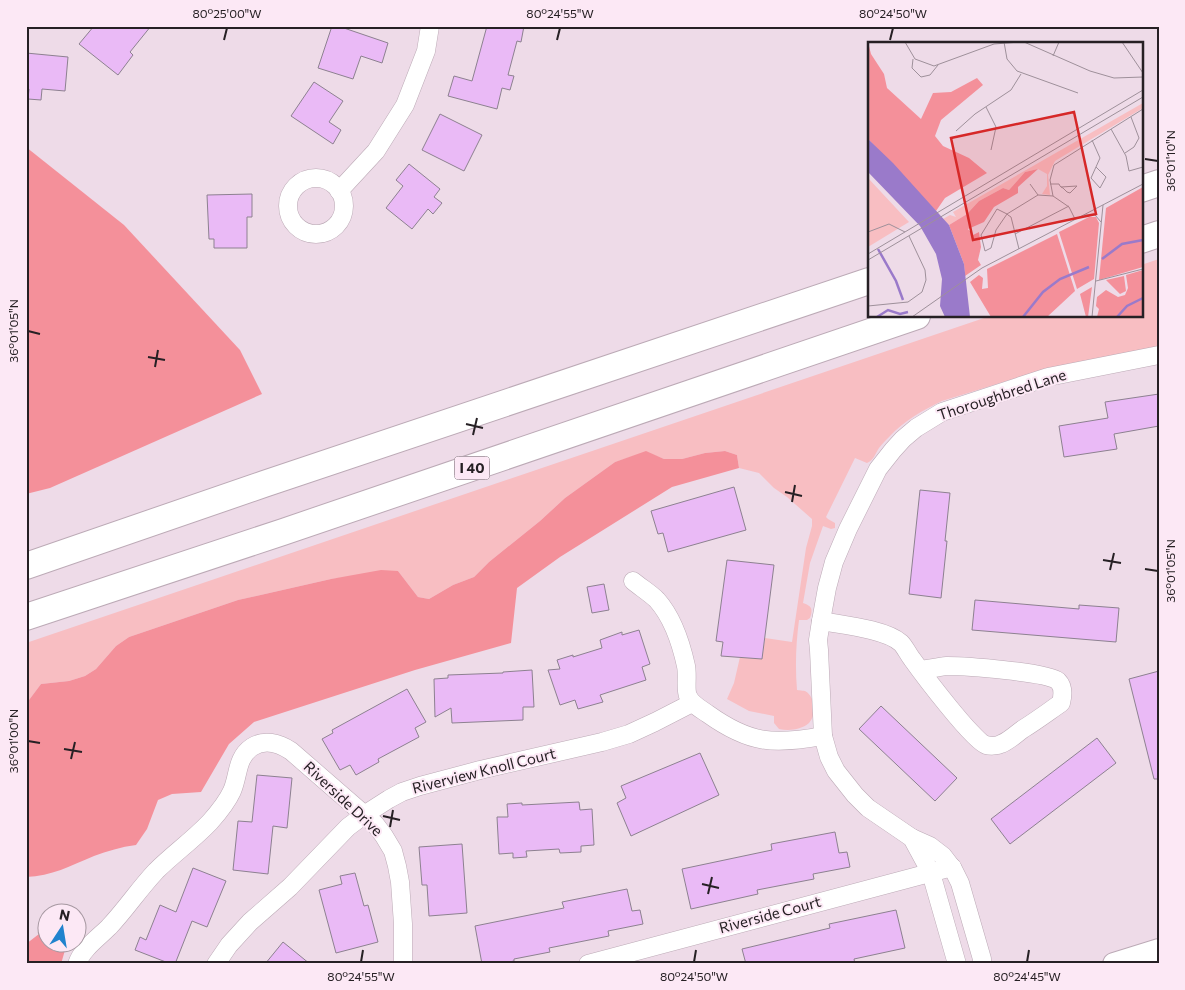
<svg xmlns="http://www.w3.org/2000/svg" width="1185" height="990" font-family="Commissioner,sans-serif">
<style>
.green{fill:#f8bec2}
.forest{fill:#f4909a}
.building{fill:#eabaf6;stroke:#8d8190}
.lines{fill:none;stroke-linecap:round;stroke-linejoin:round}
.minor-casing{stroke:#bcaab6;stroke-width:19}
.major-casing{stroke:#bcaab6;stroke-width:24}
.highway-casing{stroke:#bcaab6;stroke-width:28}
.minor{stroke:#fff;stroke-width:18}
.major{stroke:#fff;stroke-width:22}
.highway{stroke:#fff;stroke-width:26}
.ticks{fill:none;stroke:#262024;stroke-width:2}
.labels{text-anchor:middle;stroke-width:4;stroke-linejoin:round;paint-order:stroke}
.shield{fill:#fce8f5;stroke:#665c63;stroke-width:1}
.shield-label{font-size:14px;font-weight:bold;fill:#262024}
.street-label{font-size:15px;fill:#262024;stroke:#fce8f5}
.inset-river{fill:none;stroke:#9a7aca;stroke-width:2.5}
.inset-road{fill:none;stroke:#9e909a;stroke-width:1}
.view{fill:#d62828;fill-opacity:0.15;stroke:#d62828;stroke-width:2.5}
.inset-edge{fill:none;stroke:#262024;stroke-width:2.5}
.neatline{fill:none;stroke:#262024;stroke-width:2}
.ticks-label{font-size:12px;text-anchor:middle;fill:#262024}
</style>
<rect width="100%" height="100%" fill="#eedbe8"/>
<path class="green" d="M1159,259V347L1078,362L1075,364L1036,372L942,401C923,410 904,421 890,436C886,440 882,444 879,448C875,454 874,460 867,463L855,458L826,517L828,519L835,523V528L831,529L823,526L810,563L803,603C812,606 813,609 810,618L807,620H799C796,643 795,666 797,690C797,690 805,691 805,691C815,696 817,715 809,723C801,730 789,731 779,729L774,723V716L749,711L727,699L734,683L740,657L762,659L765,638L792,642L806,548L812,526V519L787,497L774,488L759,473L739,468L737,455L725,451L705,453L682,459H664L646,452L615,462L565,498L540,521L489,562L474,577L453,585L429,599L418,597L398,571L331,579L238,600L129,637L116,646L96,669L85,676L69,681L41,684L26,704V643L990,316H1141V265Z"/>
<g class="forest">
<polygon points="26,147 124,225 240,350 262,394 50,488 26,494"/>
<path d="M646,451L664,459H682L705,453L725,451L737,455L739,468L672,487L560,557L517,588L511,643L415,670L254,722L229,744L201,792L172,794L158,800L147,829L136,845C121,847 107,851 94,856C70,866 52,876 26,877V704L41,684L69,681L85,676L96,669L116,646L129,637L238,600L331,579L381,570L398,571L418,597L429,599L453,585L474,577L489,562L540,521L565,498L615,462Z"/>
<polygon points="47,924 48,942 67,943 61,964 26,964 26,944 39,934"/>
</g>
<g class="building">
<polygon points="94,26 151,26 130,52 133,55 118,75 79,44"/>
<polygon points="332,26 338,26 388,43 382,63 361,56 353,79 318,68"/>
<polygon points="487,26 524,26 521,42 517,41 508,75 514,76 510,90 502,88 497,109 448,96 454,76 472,81"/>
<polygon points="26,53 68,57 65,91 42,89 41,100 28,99 29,89 26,88"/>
<polygon points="314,82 343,101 329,122 341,130 333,144 291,116"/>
<polygon points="440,114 482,135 464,171 422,150"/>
<polygon points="409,164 440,189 434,197 442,203 433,214 428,209 412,229 386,208 403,186 396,180"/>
<polygon points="252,194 252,217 247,217 247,248 214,248 214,239 209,239 207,195"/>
<polygon points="1159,394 1159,426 1114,434 1117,449 1064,457 1059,426 1108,418 1105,402"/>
<polygon points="734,487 746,530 668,552 663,533 658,534 651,511"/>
<polygon points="920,490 950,493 945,541 947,541 941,598 909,594"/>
<polygon points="727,560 774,565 762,659 721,656 723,642 716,641"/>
<polygon points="604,584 609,610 592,613 587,587"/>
<polygon points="975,600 1079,609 1079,605 1119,608 1116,642 972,630"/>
<polygon points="639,630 650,664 642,667 646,680 600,695 603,702 578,709 575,700 560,705 548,670 560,669 557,660 573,655 573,657 602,648 600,640 622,632 622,635"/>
<polygon points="532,670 534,707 523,707 523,720 452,723 451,708 435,717 434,679 448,678 448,675 503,673 503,672"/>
<polygon points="1159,671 1159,779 1154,779 1129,679"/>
<polygon points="407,689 426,722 415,728 419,737 378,759 379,762 356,775 350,765 340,770 322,739 333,733 332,730"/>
<polygon points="881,706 957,778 935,801 859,729"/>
<polygon points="1097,738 1116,763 1010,844 991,819"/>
<polygon points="700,753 719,795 631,836 617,803 626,798 621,786"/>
<polygon points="257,775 292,778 287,828 273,826 268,874 233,870 238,821 252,822"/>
<polygon points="579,802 580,810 592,809 594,845 581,846 581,852 560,853 559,849 526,851 527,857 513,858 513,853 499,854 497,817 508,817 507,804 522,803 522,805"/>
<polygon points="835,832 839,853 847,852 850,867 813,874 814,879 757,890 758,894 691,909 682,869 772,850 771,844"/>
<polygon points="462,844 467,913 429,916 427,885 422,885 419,847"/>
<polygon points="193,868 226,881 207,927 192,921 175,964 171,964 135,950 140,937 146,940 160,905 176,912"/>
<polygon points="355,873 364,906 368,905 378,942 336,953 319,890 342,884 340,876"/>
<polygon points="627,889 632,911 640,910 643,924 608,931 609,936 549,948 550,952 514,959 514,961 498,964 482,964 475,926 564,908 562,902"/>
<polygon points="896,910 905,948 854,959 855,964 746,964 742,949 830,928 829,924"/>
<polygon points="283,942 310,964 265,964"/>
</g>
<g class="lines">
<defs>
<g id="minor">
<circle cx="316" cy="206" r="28"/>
<polyline points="339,191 376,151 405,105 426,51 430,26"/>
<path d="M633,581C640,587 650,593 657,600C673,618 681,643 686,666C688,675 685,690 688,696C691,704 701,709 708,714C750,744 774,745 823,736"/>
<path d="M821,621C842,625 885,629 901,643C905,647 908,654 912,659C922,673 974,742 986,745C990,746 997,746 1001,744C1009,741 1016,734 1023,729C1036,721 1048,712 1061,703C1063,695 1064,687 1058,681C1047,672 965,666 947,666C938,667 929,669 921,670"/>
<polyline points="912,838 930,846 943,856 953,869 960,883 982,959 982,964"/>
<path d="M77,964C82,949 98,938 109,927C126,909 139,889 156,871C173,854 193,840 210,822C218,813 227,802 232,791C239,775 236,758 252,747C264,739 279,743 291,751L375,824L384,836L393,851L397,866L400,882L403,924V964"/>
<polyline points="216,964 229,945 250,922 290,887 348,827 364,815 389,799 402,792 420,786 480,770 602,742 629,734 655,722 692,703"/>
<polyline points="588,964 952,867"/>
<polyline points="957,964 931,873 912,838 868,808 855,795 836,771 829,757 823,736 819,650 818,640 821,621 827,588 834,562 848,529 878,469 893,450 903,439 916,428 942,412 1048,377 1159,355"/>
</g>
<polyline id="major" points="1114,964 1159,950"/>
<g id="highway">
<polyline points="1141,189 1159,183"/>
<polyline points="1141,240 1159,234"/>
<polyline points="26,566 264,484 869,281"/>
<polyline points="26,617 283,532 917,316"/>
</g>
</defs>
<use href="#minor" class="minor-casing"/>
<use href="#major" class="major-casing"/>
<use href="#highway" class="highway-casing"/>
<use href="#minor" class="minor"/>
<use href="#major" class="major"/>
<use href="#highway" class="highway"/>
</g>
<path class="ticks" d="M224,40L227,28M557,40L560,28M890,40L893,28M1145,159L1158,161M28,331L40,334M148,357L165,360M155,367L158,350M466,424L483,428M473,435L477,418M785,492L802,496M792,502L795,485M1103,560L1121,563M1145,569L1158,571M1110,570L1114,553M28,741L40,743M64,749L82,752M71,759L75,742M383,816L400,820M390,827L393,810M702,884L719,888M708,894L712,877M361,962L363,950M694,962L696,950M1027,962L1029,950"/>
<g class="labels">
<rect class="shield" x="454.5" y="456.5" width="35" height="23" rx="4"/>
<g class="shield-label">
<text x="472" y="473">I 40</text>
</g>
<g class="street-label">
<text transform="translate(1002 395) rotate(-18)" y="5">Thoroughbred Lane</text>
<text transform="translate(484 771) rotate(-14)" y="5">Riverview Knoll Court</text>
<text transform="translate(343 799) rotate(43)" y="5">Riverside Drive</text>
<text transform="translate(770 915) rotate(-15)" y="5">Riverside Court</text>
</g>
</g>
<g transform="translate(868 42)">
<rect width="275" height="275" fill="#eedbe8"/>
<path d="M275,61V66L187,119L180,133L182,153L174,152L179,144V132L170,127L157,130L141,148L135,146L111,159L99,172L81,183L75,177L82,173L88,175L85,170ZM0,136L41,180L0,205Z" fill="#f8bec2"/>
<path d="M0,0L3,12L16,32L19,46L53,77L65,51L83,50L109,36L115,43L73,78L67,94L75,104L101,116L119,131L77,156L68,169L0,97ZM170,127L150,145V151L126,165L116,180L100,187L105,193L111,190L113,205L110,218L113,223L97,234L96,222L81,183L99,172L111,159L135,146L141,148L157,130ZM275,145V225L231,238L238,166ZM221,175H228L231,181L226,237L209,247L191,190ZM189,192L207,249L179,275H123L102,240L111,233L115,236L114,247L120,246L119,227ZM275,228V275H229L231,267L228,264L229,255L238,248L250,255L257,253L260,246L258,233ZM256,234L258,249L252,252L238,238ZM224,245L220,275H218L212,252Z" fill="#f4909a"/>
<path d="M0,97L25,121L81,183L96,222L102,275H77L72,264L74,237L68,212L52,184L0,130Z" fill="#9a7aca"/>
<path class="inset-river" d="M10,207L28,239L35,258M234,217L254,202L275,198M9,275L20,268L32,272L40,270M155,275L175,250L192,237L221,225M249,275L259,264L275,256"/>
<path class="inset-road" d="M37,0L47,17L66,24L126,2L152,0M136,0L139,17L149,29L210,51M156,0L222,29L246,36L275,35M254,0L275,31M185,14L191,0M45,17L44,26L53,35L62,33L70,23M118,65L128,85L123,108M243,87L258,114L261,129L275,125M88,89L107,72L143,48L153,32M224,98L232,116L223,136L232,146L238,135L228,125M257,111L266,105L271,96L263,75M162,142L170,153L185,154M182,142H191L192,144L193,145L195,146L199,150L202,151L209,144L193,145M217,173H227L233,180M207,177L201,165L185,154L182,138L186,123L275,67M0,190L21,182L37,190M147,192L201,164M151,207L143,175L140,173L139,172L129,167L113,193L117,209L123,206L128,188L139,172L170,153M0,212L275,48M0,218L275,55M228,239L275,227M0,264L40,260L54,250L58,238L57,228L41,194M44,275L114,226L275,142M224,275L235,163"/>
<path class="view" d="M206,70L228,172L105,198L83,96Z"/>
<rect width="275" height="275" class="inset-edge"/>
</g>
<rect width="1185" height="990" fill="none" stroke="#fce8f5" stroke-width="55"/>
<g transform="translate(62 928) rotate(12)"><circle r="24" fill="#fce8f5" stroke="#a698a1"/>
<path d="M0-4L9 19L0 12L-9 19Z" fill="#2083ce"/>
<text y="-8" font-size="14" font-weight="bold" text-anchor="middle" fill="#262024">N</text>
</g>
<rect x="28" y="28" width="1130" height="934" class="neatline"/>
<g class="ticks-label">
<text x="227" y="18">80°25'00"W</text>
<text x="560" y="18">80°24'55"W</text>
<text x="893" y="18">80°24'50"W</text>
<text transform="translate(1171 161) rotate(-90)" y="4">36°01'10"N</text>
<text transform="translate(14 331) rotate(-90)" y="4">36°01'05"N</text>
<text transform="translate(1171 571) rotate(-90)" y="4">36°01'05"N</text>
<text transform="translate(14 741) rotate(-90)" y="4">36°01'00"N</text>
<text x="361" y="981">80°24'55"W</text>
<text x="694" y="981">80°24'50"W</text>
<text x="1027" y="981">80°24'45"W</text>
</g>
</svg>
